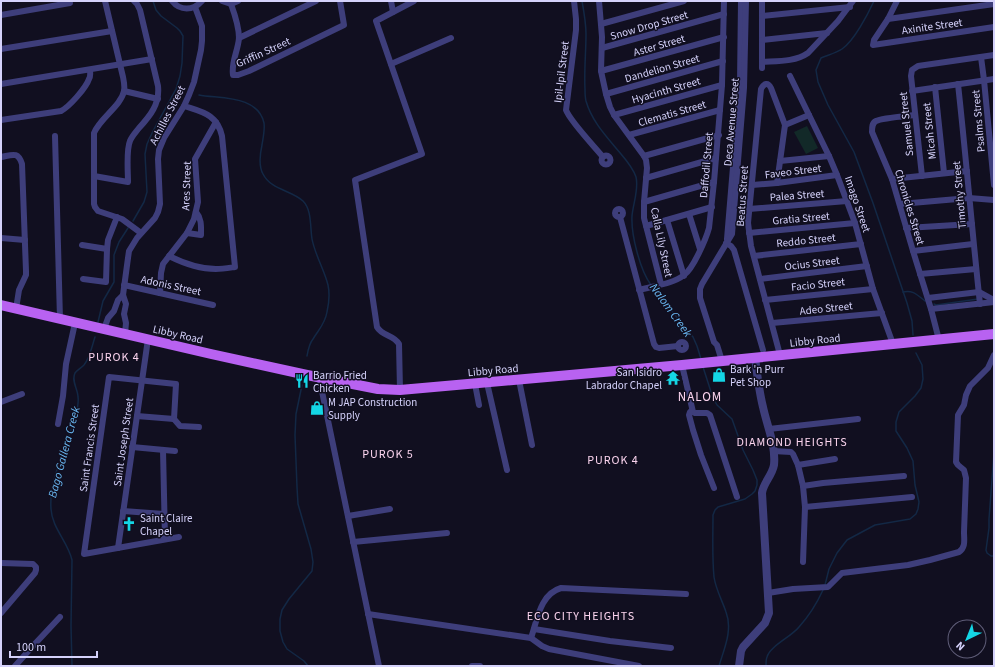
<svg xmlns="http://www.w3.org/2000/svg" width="995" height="667" font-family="'Source Sans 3',sans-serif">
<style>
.green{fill:#122928}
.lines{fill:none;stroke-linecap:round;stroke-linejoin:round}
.stream{stroke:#132845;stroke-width:1.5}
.minor{stroke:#3e3e7b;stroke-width:6}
.tertiary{stroke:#3e3e7b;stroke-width:8}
.primary{stroke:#b862f1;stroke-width:10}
.labels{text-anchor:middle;stroke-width:3;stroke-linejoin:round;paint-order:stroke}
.street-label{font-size:11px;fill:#d5d2fb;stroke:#110f20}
.poi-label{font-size:11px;fill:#d5d2fb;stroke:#110f20;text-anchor:start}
.water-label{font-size:12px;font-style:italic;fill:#69b7f2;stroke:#110f20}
.neighbourhood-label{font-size:12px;letter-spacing:1px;fill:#fbd4ee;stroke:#110f20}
.quarter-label{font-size:13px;letter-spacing:1px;fill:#fbd4ee;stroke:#110f20}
</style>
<rect width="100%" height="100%" fill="#110f20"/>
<polygon class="green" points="807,126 818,148 806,154 794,132"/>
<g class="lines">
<g class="stream">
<path d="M582,1C584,12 586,23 586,34C586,52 584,71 585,89C585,93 585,97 586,101C592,122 607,137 621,154C627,161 633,168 636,177C639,189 633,204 632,216C631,235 640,270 651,285"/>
<path d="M874,1C868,14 854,41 842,49C836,53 828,55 821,58L816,70L818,82L828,105L854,152L873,203L907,303L912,321L913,335"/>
<polyline points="177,90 183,91"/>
<path d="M199,95C220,99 258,95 264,123C265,130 263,138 262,145C260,154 258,165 263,174C271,190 291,190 303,201C312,210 310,227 312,239C315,255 324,269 328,285C330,294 329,303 327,312C325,324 319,329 313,339C309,344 308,350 307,356"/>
<polyline points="133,221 144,202 147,192 145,154 147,144 153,131 176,89 180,76 182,63 183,36 180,31 177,28 161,16 156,10 153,1"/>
<polyline points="654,289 693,337 697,346 701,359"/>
<path d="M903,292C914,290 917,295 925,301"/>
<polyline points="934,304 936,305 978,299"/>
<polyline points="98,322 103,301 114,282 114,255 119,242 128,228"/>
<path d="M703,367L713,398L717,405L732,419L743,450L753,470L757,480V485L755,491L752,494L745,499L718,507L715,510L713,515C713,535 712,556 714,577C716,590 722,600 726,612C733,630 724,649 719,666"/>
<polyline points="302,385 296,414 295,435 297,487 298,504 311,549 313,562 312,571 289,599 282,610 280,619 280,631 283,642 287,649 304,661 308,666"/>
<polyline points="994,453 989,519 989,528 986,550 987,553 991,556 994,556"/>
<polyline points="825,585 829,569 837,553 847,540 875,525 910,519 916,514 918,509 919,502 915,485 913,461 907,448 896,431 896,422 899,412 915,396 921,388 923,379 922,365 916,353"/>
<path d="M72,666L71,626L72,560C68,542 52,528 51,509C49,483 62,457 70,433C72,427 75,421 76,415C77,410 79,402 78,397C78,389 71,381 75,373C77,370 81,368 84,365C90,358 92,346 95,337"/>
<path d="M766,666C766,663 766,659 767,657C770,646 791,637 799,627C808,617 817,603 823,590"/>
</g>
<g class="minor">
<path d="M105,1L123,77C124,82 125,86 124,91C121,106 100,118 94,133V204L95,207L98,211L122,219L141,233"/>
<path d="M172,1C180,11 193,11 202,1"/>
<polyline points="222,1 231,4 238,1"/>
<polyline points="391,1 393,12"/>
<path d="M574,1L576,19V30L566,110C570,121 594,146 603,157"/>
<polyline points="599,1 602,37 601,71 606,94 610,107 614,115 644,156 646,160 647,168 644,202 644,218 661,284"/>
<polyline points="762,1 762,68"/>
<polyline points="897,1 888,19 874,40 873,45 994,27"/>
<path d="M231,4C235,15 239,27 239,38C238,51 231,62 233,75H238L249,71L344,25L340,1"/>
<polyline points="1,15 70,3 69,1"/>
<polyline points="762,16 850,7"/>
<polyline points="888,19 994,4"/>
<polyline points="601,24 684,1"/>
<polyline points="239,38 316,1"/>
<polyline points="762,40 827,33"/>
<polyline points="602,48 724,14"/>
<polyline points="1,49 112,31"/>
<polyline points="981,57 984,80 994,185"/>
<path d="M762,62C777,61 795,62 808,53L838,21L853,1"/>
<polyline points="391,64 451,38"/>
<polyline points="601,71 724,37"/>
<polyline points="790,76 829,156 837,175 855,223 873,289 893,344"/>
<polyline points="1,84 152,59"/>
<path d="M958,84C966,157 972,230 980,304"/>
<polyline points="935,87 944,173"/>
<polyline points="124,91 158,99"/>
<polyline points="912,91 994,79"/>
<polyline points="606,94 723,61"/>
<polyline points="614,115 722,85"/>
<path d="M915,115C907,116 882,118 876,121C872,123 872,127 872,132L892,179L913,251L931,309L939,340"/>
<path d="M1,120L61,111C69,107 86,88 89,79C91,76 90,73 90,70"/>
<polyline points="785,125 809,115"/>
<polyline points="629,135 720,110"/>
<polyline points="55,136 60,319"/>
<circle cx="606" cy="160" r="4.5"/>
<polyline points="644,156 719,135"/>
<path d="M1,157C12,155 18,151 22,164L26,271V275L19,290L16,309"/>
<polyline points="780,161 829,156"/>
<path d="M94,176L128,182C128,172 126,150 130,141C132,136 136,132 139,128C150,116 160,104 158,86L140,10L137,4L134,1"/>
<polyline points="922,176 911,76 912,70 918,66 994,55"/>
<polyline points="646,178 716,158"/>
<polyline points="892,179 967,171"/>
<path d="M777,183L785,125L771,88C768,82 764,83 761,89L748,223L751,246L780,355"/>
<polyline points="752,185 777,183 837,175"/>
<polyline points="644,202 714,182"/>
<polyline points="900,204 969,198 994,200"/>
<circle cx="619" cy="213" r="4"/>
<polyline points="749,209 847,201"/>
<polyline points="689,214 700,249"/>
<polyline points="620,217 654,344 656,347 659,348 678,346"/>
<polyline points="667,220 684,276"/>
<polyline points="646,226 712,207"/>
<polyline points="906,228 972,224"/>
<path d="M187,233L201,235C201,227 202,219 196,212"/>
<polyline points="749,233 855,223"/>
<polyline points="1,238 25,240"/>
<polyline points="727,239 740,83 741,1"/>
<polyline points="726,243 731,246 734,250 763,350"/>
<polyline points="82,245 107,249"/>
<polyline points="913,251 973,244"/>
<path d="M169,256C183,263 200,269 216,269C222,269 228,268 235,267L222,136C217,114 202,112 184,106"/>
<polyline points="754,256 861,244"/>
<polyline points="920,274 976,269"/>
<polyline points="83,279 106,282 107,249 108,240 117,217"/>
<polyline points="760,279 867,266"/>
<polyline points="124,285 213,305"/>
<path d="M639,290C653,286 673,284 684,275C693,269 706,239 709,228L714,182L722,85L724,1"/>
<polyline points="160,293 161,273 163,264 187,233 194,219 198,202 195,159 216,122"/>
<polyline points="928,298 979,292 994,300"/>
<polyline points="765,300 873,289"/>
<polyline points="931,309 994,302"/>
<polyline points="772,323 882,313"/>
<polyline points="104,329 108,318 114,311 118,300 123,295"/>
<polyline points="125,334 126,323 124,314 126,304 123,295 128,258 129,251 137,238 155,218 158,212 160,204 158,159 159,150 164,138 184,106 189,95 194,82 201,50 202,41 202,26 195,7"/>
<circle cx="682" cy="346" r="4"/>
<polyline points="722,361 717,345 714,342 700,298 700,289 702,284 732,234 744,88 746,1"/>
<polyline points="682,365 693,412 695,413 707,413 710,415 737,497"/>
<polyline points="319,377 379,666"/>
<polyline points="519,380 532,445"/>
<polyline points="487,383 507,470"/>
<polyline points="475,384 479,405"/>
<path d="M400,390L399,344C394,335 382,336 377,327L355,180L422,154L376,21L414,1"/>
<polyline points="1,402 22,394"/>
<polyline points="692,410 690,412 689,415 693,430 701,455 714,488"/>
<polyline points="137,416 174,419"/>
<polyline points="174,419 176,384 109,377 84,554 179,537"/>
<polyline points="174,419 180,426 199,427"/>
<polyline points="58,424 63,396 66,364 75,323"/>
<polyline points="769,429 858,419"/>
<polyline points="132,447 175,451"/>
<polyline points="163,450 165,539"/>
<polyline points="773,451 791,452 793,454 798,465 803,486 805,507 803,562"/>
<polyline points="798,465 835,459"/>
<polyline points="803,486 823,483 904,476"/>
<polyline points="805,507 912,497"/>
<polyline points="123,511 164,514"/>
<polyline points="348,516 390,509"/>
<polyline points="353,542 447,533"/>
<polyline points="118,548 148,339"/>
<polyline points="1,563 33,564 36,567 36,570 35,573 1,613"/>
<path d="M768,593L793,589L828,587L842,573L908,565L930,560L959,552C966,547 964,540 964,532L966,478L964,470L958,465L956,462L958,415L964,405L966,395L970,386L988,368L994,355"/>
<polyline points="368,614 531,638 542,646 549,649 639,666"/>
<polyline points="534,629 610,641 671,648"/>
<path d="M531,638C537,621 540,594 561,588L686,594"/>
<polyline points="15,666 32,647 60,617"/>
<polyline points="472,666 480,666"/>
</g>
<path class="tertiary" d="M739,666L741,651L743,647L765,623L769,613L762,493C763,483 772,476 774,465C776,445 767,426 763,407C759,391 757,374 755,357"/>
<polyline class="primary" points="1,305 211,354 307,375 378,389 400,390 682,365 994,334"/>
</g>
<defs>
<symbol id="shop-bare" viewBox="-9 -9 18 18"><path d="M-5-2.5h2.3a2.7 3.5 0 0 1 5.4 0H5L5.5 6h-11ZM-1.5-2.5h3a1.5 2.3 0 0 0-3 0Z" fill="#14d6e5" stroke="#110f20" stroke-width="2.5" paint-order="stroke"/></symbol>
<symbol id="temple-bare" viewBox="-9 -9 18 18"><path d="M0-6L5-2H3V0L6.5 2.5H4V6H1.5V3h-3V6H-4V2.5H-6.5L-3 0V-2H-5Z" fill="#14d6e5" stroke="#110f20" stroke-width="2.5" paint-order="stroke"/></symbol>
<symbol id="restaurant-bare" viewBox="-9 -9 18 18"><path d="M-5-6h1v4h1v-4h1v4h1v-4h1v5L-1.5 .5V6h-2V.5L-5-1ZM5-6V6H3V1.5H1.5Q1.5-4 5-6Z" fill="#14d6e5" stroke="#110f20" stroke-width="2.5" paint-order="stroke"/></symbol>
<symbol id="church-bare" viewBox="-9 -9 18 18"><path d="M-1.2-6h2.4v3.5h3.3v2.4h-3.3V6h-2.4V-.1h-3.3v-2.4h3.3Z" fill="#14d6e5" stroke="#110f20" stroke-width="2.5" paint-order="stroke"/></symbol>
</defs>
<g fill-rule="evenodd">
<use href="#shop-bare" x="709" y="365" width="20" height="20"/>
<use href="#temple-bare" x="663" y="368" width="20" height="20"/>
<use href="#restaurant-bare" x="292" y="371" width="20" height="20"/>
<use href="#shop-bare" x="307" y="398" width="20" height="20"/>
<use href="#church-bare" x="119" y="514" width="20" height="20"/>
</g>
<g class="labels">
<g class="street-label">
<text transform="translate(649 25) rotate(-16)" y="4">Snow Drop Street</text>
<text transform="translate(932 26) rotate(-8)" y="4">Axinite Street</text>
<text transform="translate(659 45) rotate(-16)" y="4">Aster Street</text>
<text transform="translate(263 52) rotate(-24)" y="4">Griffin Street</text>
<text transform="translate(662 68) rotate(-16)" y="4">Dandelion Street</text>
<text transform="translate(561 72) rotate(-83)" y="4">Ipil-Ipil Street</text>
<text transform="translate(666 90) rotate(-16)" y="4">Hyacinth Street</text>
<text transform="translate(672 113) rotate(-16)" y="4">Clematis Street</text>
<text transform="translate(167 115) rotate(-63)" y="4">Achilles Street</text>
<text transform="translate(978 121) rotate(-95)" y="4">Psalms Street</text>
<text transform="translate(731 122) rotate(-85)" y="4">Deca Avenue Street</text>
<text transform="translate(906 124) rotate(-96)" y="4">Samuel Street</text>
<text transform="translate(929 131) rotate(-96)" y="4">Micah Street</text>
<text transform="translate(706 165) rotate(-85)" y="4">Daffodil Street</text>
<text transform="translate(793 171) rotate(-7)" y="4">Faveo Street</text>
<text transform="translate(186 186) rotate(-88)" y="4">Ares Street</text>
<text transform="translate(797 195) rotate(-4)" y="4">Palea Street</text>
<text transform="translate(959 195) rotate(-95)" y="4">Timothy Street</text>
<text transform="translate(742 196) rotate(-86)" y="4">Beatus Street</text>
<text transform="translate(858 204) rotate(71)" y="4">Imago Street</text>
<text transform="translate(910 207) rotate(73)" y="4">Chronicles Street</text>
<text transform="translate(801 218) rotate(-5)" y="4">Gratia Street</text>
<text transform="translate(806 240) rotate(-6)" y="4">Reddo Street</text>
<text transform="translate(662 242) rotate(78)" y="4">Calla Lily Street</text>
<text transform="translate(812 263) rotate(-7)" y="4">Ocius Street</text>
<text transform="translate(818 284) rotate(-6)" y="4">Facio Street</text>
<text transform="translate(171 285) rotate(12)" y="4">Adonis Street</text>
<text transform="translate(826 308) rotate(-6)" y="4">Adeo Street</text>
<text transform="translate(178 334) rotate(13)" y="4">Libby Road</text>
<text transform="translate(815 340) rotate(-6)" y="4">Libby Road</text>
<text transform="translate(493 370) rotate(-5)" y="4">Libby Road</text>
<text transform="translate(123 442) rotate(-82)" y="4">Saint Joseph Street</text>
<text transform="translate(89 448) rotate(-82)" y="4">Saint Francis Street</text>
</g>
<g class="poi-label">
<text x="730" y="373">Bark 'n Purr<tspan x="730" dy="13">Pet Shop</tspan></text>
<text x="662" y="376" text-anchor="end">San Isidro<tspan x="662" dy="13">Labrador Chapel</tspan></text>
<text x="313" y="379">Barrio Fried<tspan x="313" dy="13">Chicken</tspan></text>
<text x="328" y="406">M JAP Construction<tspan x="328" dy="13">Supply</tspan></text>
<text x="140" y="522">Saint Claire<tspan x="140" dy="13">Chapel</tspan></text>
</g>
<g class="water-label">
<text transform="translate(671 310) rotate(54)" y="4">Nalom Creek</text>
<text transform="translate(64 452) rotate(-75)" y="4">Bago Gallera Creek</text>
</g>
<g class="neighbourhood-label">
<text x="114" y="361">PUROK 4</text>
<text x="792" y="446">DIAMOND HEIGHTS</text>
<text x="388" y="458">PUROK 5</text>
<text x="613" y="464">PUROK 4</text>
<text x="581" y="620">ECO CITY HEIGHTS</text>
</g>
<g class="quarter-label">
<text x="700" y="401">NALOM</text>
</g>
</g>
<rect width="995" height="667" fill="none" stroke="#d5d2fb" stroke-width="4"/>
<g transform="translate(967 639) rotate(223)"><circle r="19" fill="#110f20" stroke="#5f5d78"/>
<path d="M0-3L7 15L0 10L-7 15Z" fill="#14d6e5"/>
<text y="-6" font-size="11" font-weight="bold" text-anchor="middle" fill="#d5d2fb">N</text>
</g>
<path d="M10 651v6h87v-6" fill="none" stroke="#d5d2fb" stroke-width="2"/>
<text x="16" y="651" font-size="12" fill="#d5d2fb" stroke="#110f20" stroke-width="3" paint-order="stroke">100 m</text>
</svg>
